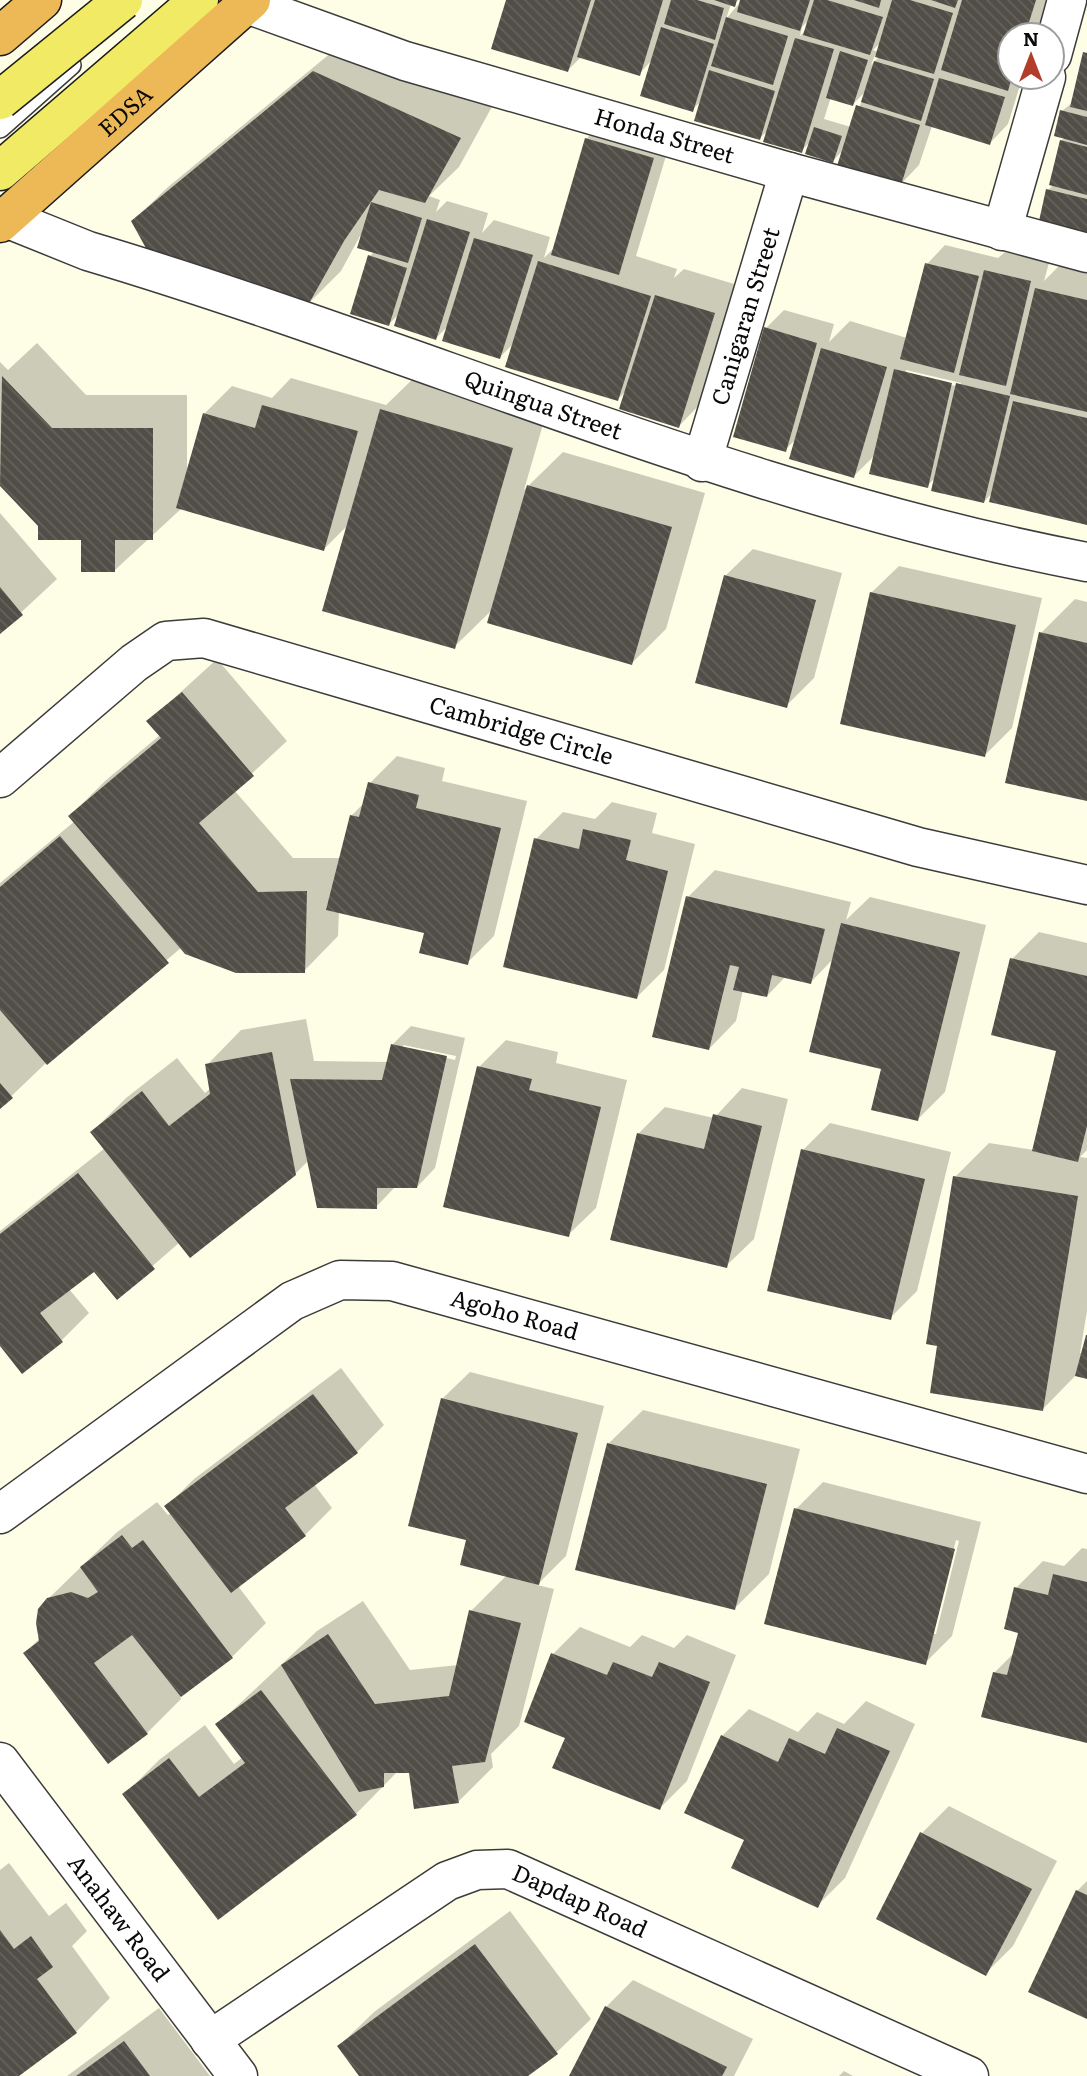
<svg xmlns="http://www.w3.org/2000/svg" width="1087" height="2076" font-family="Literata,serif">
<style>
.shadow{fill:#0003;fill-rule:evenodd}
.building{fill:url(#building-back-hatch)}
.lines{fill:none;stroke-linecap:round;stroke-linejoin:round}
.lane-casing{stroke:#3c3c3c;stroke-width:22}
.street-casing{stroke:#3c3c3c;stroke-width:41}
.primary-casing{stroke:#1a1a1a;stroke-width:41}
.highway-casing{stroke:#1a1a1a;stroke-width:41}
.lane{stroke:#fff;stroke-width:19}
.street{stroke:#fff;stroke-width:38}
.primary{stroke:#f1ea64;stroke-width:38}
.highway{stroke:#edb856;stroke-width:38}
.primary-bridge-casing{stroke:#1a1a1a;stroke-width:41;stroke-linecap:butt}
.primary-bridge{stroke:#f1ea64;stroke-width:38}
.labels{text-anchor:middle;stroke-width:7;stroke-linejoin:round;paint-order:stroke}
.street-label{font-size:23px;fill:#090909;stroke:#fff}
</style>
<defs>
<pattern id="building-back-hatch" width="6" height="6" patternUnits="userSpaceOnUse" patternTransform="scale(1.75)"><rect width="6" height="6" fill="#514d47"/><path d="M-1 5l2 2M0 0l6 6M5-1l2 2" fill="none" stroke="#65625d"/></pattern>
</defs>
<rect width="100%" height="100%" fill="#fefee7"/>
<g class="shadow">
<path d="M508,0H739L731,4L726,19L742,0H1054L1043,35H1010V77L1022,79L1008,124L990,143L932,126L919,165L901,184L843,150L833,161L811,141L801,151L769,129L760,138L702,100L692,110L653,59L639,74L582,56L568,70ZM810,19L807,29L800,36L802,27ZM881,42L878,52L873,50ZM875,55L880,56L871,65ZM866,91L851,127L824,119L831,97L853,104Z"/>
<polygon points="349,38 494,103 459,167 429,196 440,200 436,212 447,201 488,213 482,233 494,220 550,237 544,258 555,247 586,139 605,120 671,139 636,256 677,269 674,278 684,269 741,286 706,398 679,426 627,390 618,399 515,342 500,357 449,325 436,338 400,313 389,324 370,256 375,251 360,236 341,271 307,305 133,221 168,187"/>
<polygon points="1087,51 1087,232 1048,190 1053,185 1061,141 1065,137 1062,111 1073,102"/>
<path d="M945,245L998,258L1005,252L1049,263L1044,281L1064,261L1087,267V523L993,492L984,502L936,477L927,486L876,454L854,476L797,438L785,450L766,328L784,310L834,324L829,342L850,321L907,338L927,264ZM906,370L961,383L960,387L906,374Z"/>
<polygon points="37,343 86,395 187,395 187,473 205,413 232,386 272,398 291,378 386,405 416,376 546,414 524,490 563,452 705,493 666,629 632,663 493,609 454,647 349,524 324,549 182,508 115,570 83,538 39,526 0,484 0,362 8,370"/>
<polygon points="0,513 57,579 0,632"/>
<polygon points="753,549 842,573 814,678 786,706 725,576"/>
<polygon points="899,566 1042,598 1012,728 985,755 871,593"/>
<polygon points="1075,599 1087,602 1087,799 1041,633"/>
<polygon points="217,659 287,741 234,790 293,858 341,858 351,816 365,802 370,783 397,756 445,768 442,781 527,801 494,936 467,963 426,932 339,911 338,936 304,971 182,947 47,1062 0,1107 0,883 75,821 70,816 105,781 160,735 149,721"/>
<polygon points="612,802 657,813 652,833 695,844 664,970 637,997 536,839 563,812 595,819"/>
<polygon points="715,870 851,902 846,920 870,897 986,925 945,1092 918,1119 883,1068 834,958 811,982 786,976 767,996 743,990 736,1021 709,1049 688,897"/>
<polygon points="1039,932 1087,943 1087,1150 1080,1157 1087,1158 1087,1311 1080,1353 1083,1353 1087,1338 1087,1377 1077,1374 1043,1409 939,1344 955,1177 989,1143 1034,1150 1059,1050 1012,959"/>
<path d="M306,1019L314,1061L388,1062L392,1045L411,1026L465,1038L435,1168L417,1187H395L376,1207L309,1160L295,1174L180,1242L117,1297L94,1269L69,1289L89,1313L62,1340L23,1371L0,1343V1231L105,1148L92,1132L126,1098L177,1058L205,1093L211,1088L207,1065L241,1030ZM403,1045L456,1056L455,1060L403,1048Z"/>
<polygon points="506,1040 558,1052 556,1063 627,1080 596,1208 568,1235 479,1067"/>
<polygon points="742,1088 788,1099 754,1239 726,1266 638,1134 665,1107 714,1118"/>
<polygon points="830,1123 951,1152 917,1291 890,1318 803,1150"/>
<polygon points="341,1368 384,1425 357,1452 314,1484 332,1508 305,1535 238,1586 266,1623 232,1657 180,1696 181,1699 147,1733 109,1762 25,1653 40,1638 48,1599 116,1533 157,1502 168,1515 172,1512 167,1506 194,1479"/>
<polygon points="470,1372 604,1406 566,1556 537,1585 554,1589 519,1726 491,1754 493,1767 459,1801 411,1771 398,1771 356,1814 125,1794 159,1760 205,1725 234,1764 243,1757 218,1724 317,1631 363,1601 410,1670 458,1665 471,1611 507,1575 469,1539 442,1399"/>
<polygon points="643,1410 800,1449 769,1574 734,1609 608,1444"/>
<path d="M823,1482L981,1522L952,1636L925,1663L796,1509ZM956,1540L959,1541L936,1634H932Z"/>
<polygon points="1082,1548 1087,1549 1087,1742 994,1673 1014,1653 1020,1632 1016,1588 1043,1561 1064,1566"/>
<polygon points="580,1627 630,1647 642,1635 674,1648 687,1635 736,1655 687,1781 660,1808 567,1737 553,1654"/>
<polygon points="866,1701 915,1724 845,1878 818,1905 746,1839 722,1736 749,1709 798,1732 817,1712 844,1724"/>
<polygon points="949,1806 1057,1861 1013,1946 986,1973 922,1833"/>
<polygon points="9,1863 49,1916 66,1903 87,1931 72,1946 110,1998 76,2032 16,2076 0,2076 0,1870"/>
<polygon points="1087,1881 1087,2017 1077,1891"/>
<polygon points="510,1911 591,2019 556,2053 525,2076 361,2076 339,2046 374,2012"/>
<polygon points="633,1980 753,2039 734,2076 571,2076 606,2007"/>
<polygon points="159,2008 210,2076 67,2076"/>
<polygon points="844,2071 853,2076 839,2076"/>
</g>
<g class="building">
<polygon points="506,0 591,0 568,72 491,49"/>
<polygon points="595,0 663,0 640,76 577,57"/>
<polygon points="671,0 697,0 724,8 715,40 664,24"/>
<polygon points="714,0 737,0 735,7"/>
<polygon points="740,0 810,0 800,31 737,12"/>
<polygon points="814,0 827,0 883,17 870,55 803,35"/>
<polygon points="854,0 881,0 879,8"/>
<polygon points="892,0 910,0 953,13 934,74 875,57"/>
<polygon points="931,0 958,0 955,8"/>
<polygon points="962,0 1036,0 1025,35 1010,35 1012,77 1008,91 941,70"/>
<polygon points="726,17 788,36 773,85 711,66"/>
<polygon points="661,27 714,44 693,112 640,96"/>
<polygon points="795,38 834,49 802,153 763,142"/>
<polygon points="840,51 868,60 853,106 826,98"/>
<polygon points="1083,52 1087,53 1087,111 1070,107"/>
<polygon points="874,61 934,79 921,121 861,102"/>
<polygon points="709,70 775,91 760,140 694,121"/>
<polygon points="313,71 461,138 425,203 379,190 344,241 307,307 147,250 131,221"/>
<polygon points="939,78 1005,97 990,145 925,125"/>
<polygon points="856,105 920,125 901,185 837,166"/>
<polygon points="1060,110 1087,117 1087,145 1054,136"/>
<polygon points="814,127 842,136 833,163 805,154"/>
<polygon points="585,138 654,158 619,275 551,255"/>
<polygon points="1060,140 1087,147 1087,195 1049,185"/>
<polygon points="1046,189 1087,199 1087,233 1039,221"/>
<polygon points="371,202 422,218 408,263 357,248"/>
<polygon points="427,219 470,232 436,340 394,326"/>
<polygon points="474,238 533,255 500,359 442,341"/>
<polygon points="368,255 407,268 389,326 350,314"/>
<polygon points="538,261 651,296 618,401 505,367"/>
<polygon points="925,263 979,276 954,373 900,359"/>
<polygon points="984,270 1031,281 1006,386 959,375"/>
<polygon points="1035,288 1087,300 1087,412 1010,394"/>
<polygon points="655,295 715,313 679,428 619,409"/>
<polygon points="764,327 817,343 786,452 733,437"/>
<polygon points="821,348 887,367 854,478 789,459"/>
<polygon points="894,369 952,383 928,488 869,474"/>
<polygon points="2,376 52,428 153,428 153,540 115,540 115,572 81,572 81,540 38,540 38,526 0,486"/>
<polygon points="956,383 1010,396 984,503 931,491"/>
<polygon points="1013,401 1087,418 1087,525 989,502"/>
<polygon points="262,405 358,431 324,551 176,508 203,413 255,428"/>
<polygon points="380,409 513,448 455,649 322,611"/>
<polygon points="527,485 672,527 632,665 487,623"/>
<polygon points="724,575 816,600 787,708 695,683"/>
<polygon points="0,587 23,615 0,634"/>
<polygon points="870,592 1016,625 985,757 840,724"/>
<polygon points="1039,632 1087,643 1087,801 1005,783"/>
<polygon points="182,692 254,776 199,823 258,892 307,891 305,973 236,973 185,954 68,816 161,738 146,721"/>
<polygon points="368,782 419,795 416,808 501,828 468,965 419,953 424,933 326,910 350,815 359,817"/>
<polygon points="583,829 631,840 626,860 668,871 637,999 503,967 534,838 579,849"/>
<polygon points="60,836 169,963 47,1065 0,1010 0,887"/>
<polygon points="686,896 825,929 811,984 772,975 767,997 733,990 739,967 730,965 709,1050 652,1037"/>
<polygon points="841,923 960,952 918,1121 871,1110 881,1069 809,1052"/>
<polygon points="1010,958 1087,976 1087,1126 1078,1162 1032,1151 1056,1051 991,1035"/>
<polygon points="391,1044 447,1056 417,1188 377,1188 377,1209 317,1208 290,1079 382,1080"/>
<polygon points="272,1052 296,1175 190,1258 90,1132 142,1091 169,1126 210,1094 205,1064"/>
<polygon points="477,1066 532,1079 529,1090 601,1107 569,1237 443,1207"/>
<polygon points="0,1083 13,1098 0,1109"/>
<polygon points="713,1114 762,1126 727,1268 610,1240 637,1133 704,1149"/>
<polygon points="801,1149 925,1179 891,1320 767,1291"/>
<polygon points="78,1173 155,1269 117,1300 94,1272 40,1313 63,1342 22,1374 0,1346 0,1234"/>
<polygon points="953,1176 1078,1196 1043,1411 930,1393 937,1346 926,1344"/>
<polygon points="1086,1335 1087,1335 1087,1379 1075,1376"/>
<polygon points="313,1394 358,1453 285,1508 306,1536 231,1593 164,1506"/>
<polygon points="441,1398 578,1433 539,1585 460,1565 466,1540 408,1526"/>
<polygon points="607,1443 767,1484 735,1610 575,1570"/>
<polygon points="794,1508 955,1549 926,1665 764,1624"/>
<polygon points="122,1535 132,1548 143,1540 233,1658 181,1697 132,1635 94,1663 148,1734 108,1764 23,1653 39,1641 36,1623 38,1609 47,1598 71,1592 88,1598 98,1592 80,1567"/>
<polygon points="1053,1574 1087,1582 1087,1743 981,1717 993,1672 1007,1675 1018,1633 1004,1629 1014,1587 1048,1595"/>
<polygon points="469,1610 521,1623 485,1762 452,1766 459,1803 414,1809 409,1773 384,1773 384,1787 359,1792 281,1665 328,1634 375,1704 449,1696"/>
<polygon points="551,1653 607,1675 613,1662 652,1677 659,1662 710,1682 660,1810 552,1768 565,1738 524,1722"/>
<polygon points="261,1690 357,1815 218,1920 122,1794 169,1758 199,1797 245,1763 215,1724"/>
<polygon points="837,1728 890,1751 818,1908 731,1868 744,1840 684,1813 721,1735 778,1762 789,1738 825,1754"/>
<polygon points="920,1832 1032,1889 986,1976 876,1919"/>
<polygon points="1076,1890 1087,1895 1087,2019 1028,1992"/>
<polygon points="0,1930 14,1949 31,1936 53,1967 37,1979 77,2033 19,2076 0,2076"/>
<polygon points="475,1944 558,2054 528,2076 359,2076 337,2046"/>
<polygon points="605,2006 727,2067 722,2076 569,2076"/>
<polygon points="124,2041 150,2076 76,2076"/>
</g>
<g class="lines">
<defs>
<polyline id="lane" points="0,128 71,65"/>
<g id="street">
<path id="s1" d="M247,4L405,61L789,172L1087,253"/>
<polyline points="1052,55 1067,0"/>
<path id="s2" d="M6,218L88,251C423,351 743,497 1087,562"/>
<polyline points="1002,231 1046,77"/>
<path id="s3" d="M702,462L789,172"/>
<path id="s4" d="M0,778L134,663L166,641L204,638L918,847L1087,885"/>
<path id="s5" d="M0,1514L292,1301L340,1280L392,1281L1087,1474"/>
<path id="s6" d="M0,1762L238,2076"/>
<path id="s7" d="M210,2040L447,1881L477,1870L508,1869L969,2076"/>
</g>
<polyline id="primary" points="0,171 199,0"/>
<g id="highway">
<polyline points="0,36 42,0"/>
<path id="s8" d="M0,223L251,0"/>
</g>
</defs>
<use href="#lane" class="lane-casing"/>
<use href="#street" class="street-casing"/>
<use href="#primary" class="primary-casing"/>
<use href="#highway" class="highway-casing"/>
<use href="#lane" class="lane"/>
<use href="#street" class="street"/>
<use href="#primary" class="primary"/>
<use href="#highway" class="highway"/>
<defs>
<polyline id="primary-bridge" points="0,100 123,0"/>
</defs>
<use href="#primary-bridge" class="primary-bridge-casing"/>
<use href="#primary-bridge" class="primary-bridge"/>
</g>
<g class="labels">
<g class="street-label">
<text dy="8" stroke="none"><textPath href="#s8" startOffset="168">EDSA</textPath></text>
<text dy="8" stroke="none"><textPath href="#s1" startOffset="438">Honda Street</textPath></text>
<text dy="8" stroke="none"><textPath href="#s3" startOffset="152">Canigaran Street</textPath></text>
<text dy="8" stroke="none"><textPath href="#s2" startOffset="569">Quingua Street</textPath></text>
<text dy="8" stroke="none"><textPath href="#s4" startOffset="584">Cambridge Circle</textPath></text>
<text dy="8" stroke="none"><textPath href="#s5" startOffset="593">Agoho Road</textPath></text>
<text dy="8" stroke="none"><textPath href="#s7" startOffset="427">Dapdap Road</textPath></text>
<text dy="8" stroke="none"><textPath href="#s6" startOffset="196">Anahaw Road</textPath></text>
</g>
</g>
<g transform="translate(1031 56)"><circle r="33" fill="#ffffff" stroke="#9d9d9d" stroke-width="2"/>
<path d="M0-5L12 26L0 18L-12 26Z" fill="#b13d2a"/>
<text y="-10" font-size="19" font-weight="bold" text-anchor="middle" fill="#090909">N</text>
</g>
</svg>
